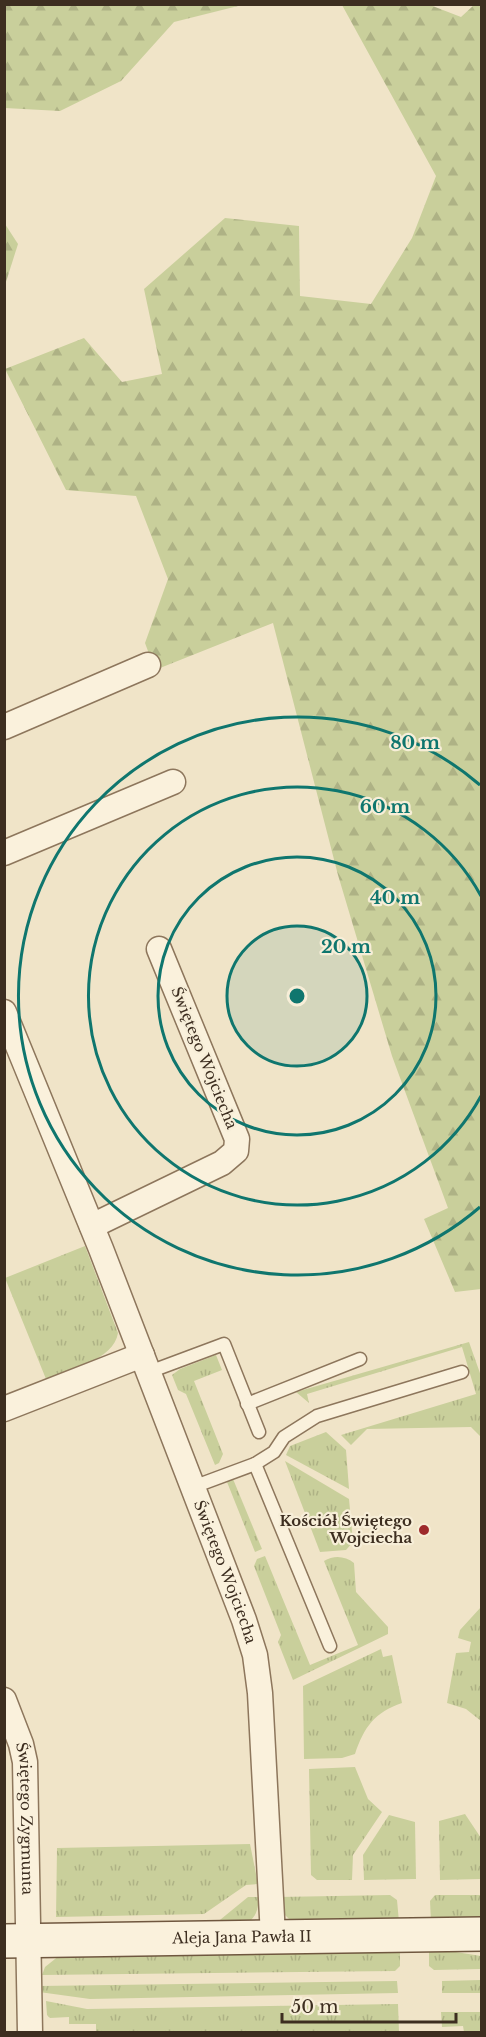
<svg xmlns="http://www.w3.org/2000/svg" width="486" height="2037" font-family="'Libre Baskerville',serif">
<style>
.grass{fill:url(#grass-tufts)}
.forest{fill:url(#forest-firs)}
.lines{fill:none;stroke-linecap:round;stroke-linejoin:round}
.lane-casing{stroke:#8d765c;stroke-width:15}
.street-casing{stroke:#8d765c;stroke-width:27}
.secondary-casing{stroke:#6f573f;stroke-width:36}
.lane{stroke:#faf1dc;stroke-width:12}
.street{stroke:#faf1dc;stroke-width:24}
.secondary{stroke:#faf1dc;stroke-width:33}
.ring{fill:none;stroke:#0f766e;stroke-width:3}
.poi-dot{fill:#9e2a2b;stroke:#f7eed8;stroke-width:2}
.labels{text-anchor:middle;stroke-width:4.5;stroke-linejoin:round;paint-order:stroke}
.street-label{font-size:15px;fill:#3d2e20;stroke:#f7eed8}
.poi-label{font-size:15px;font-weight:bold;fill:#3d2e20;stroke:#f7eed8;text-anchor:end}
.centre{fill:#0f766e;stroke:#f7eed8;stroke-width:3}
.ring-label{font-size:18px;text-anchor:middle;font-weight:bold;fill:#0f766e;stroke:#f7eed8;stroke-width:4.5;stroke-linejoin:round;paint-order:stroke}
</style>
<defs>
<pattern id="grass-tufts" width="24" height="20" patternUnits="userSpaceOnUse" patternTransform="scale(1.5)"><rect width="24" height="20" fill="#c9cf9b"/><path d="M3 7l-1-3M5 7V3M7 7l1-3M15 17l-1-3M17 17v-4M19 17l1-3" fill="none" stroke="#aeb285"/></pattern>
<pattern id="forest-firs" width="22" height="20" patternUnits="userSpaceOnUse" patternTransform="scale(1.5)"><rect width="22" height="20" fill="#c9cf9b"/><path d="M5 1l3.5 6h-7zM16 11l3.5 6h-7z" fill="#aeb285"/></pattern>
</defs>
<rect width="100%" height="100%" fill="#f0e4c8"/>
<g class="grass">
<path d="M85,1246L118,1333C114,1360 69,1370 46,1379L5,1278Z"/>
<polygon points="469,1342 481,1376 481,1437 471,1427 367,1429 351,1445 341,1435 476,1394 462,1347 307,1394 309,1403 296,1392"/>
<polygon points="216,1355 222,1370 194,1381 223,1454 219,1463 215,1465 186,1394 178,1390 172,1375 180,1369"/>
<polygon points="326,1432 346,1450 349,1489 286,1455 290,1446"/>
<polygon points="285,1461 349,1499 353,1542 346,1550 320,1552"/>
<polygon points="233,1479 262,1549 255,1552 227,1482"/>
<path d="M265,1556L310,1665L358,1645L324,1561C334,1555 345,1556 354,1563L356,1592L388,1627V1634L293,1680L278,1642L281,1635L254,1566L257,1559Z"/>
<polygon points="481,1607 481,1721 466,1709 447,1703 456,1653 469,1652 471,1642 458,1638 460,1630"/>
<path d="M381,1649L383,1657L392,1655L402,1703C375,1712 364,1727 355,1754L342,1758L304,1759L303,1686Z"/>
<polygon points="355,1767 368,1799 382,1812 353,1855 352,1880 317,1880 311,1875 309,1769"/>
<polygon points="465,1814 481,1838 481,1879 440,1880 439,1821"/>
<polygon points="389,1815 415,1822 416,1879 364,1880 363,1855"/>
<polygon points="250,1844 258,1884 246,1885 204,1914 56,1917 57,1848"/>
<polygon points="390,1895 397,1900 399,1922 291,1921 283,1913 279,1897"/>
<polygon points="435,1895 481,1895 481,1921 431,1922 430,1901"/>
<path d="M248,1897H258C259,1907 257,1915 249,1922L215,1924Z"/>
<polygon points="437,1949 481,1956 481,1969 434,1970 429,1966 429,1950"/>
<polygon points="400,1950 400,1966 395,1971 42,1975 45,1967 60,1955"/>
<polygon points="481,1980 481,1993 442,1993 442,1981"/>
<polygon points="397,1981 398,1993 90,1999 39,1992 39,1986"/>
<polygon points="46,2001 87,2009 398,2004 399,2032 96,2032 96,2024 69,2024 69,2017 50,2018 47,2015"/>
<polygon points="441,2012 481,2012 481,2032 464,2032 463,2026 442,2027"/>
</g>
<g class="forest">
<polygon points="4,5 5,4 242,5 174,22 121,81 60,111 5,108"/>
<polygon points="342,5 430,5 461,17 474,5 481,5 481,1289 455,1292 424,1219 448,1208 392,1056 338,875 273,623 155,670 145,643 168,579 136,496 66,490 5,369 84,338 122,382 162,374 144,289 225,218 299,226 300,296 371,304 412,238 436,176"/>
<polygon points="5,224 18,244 5,285"/>
</g>
<g class="lines">
<defs>
<g id="lane">
<polyline points="149,1372 224,1344 259,1432"/>
<polyline points="247,1404 360,1359"/>
<polyline points="255,1464 274,1452 284,1437 317,1416 462,1372"/>
<polyline points="193,1487 255,1464 330,1646"/>
</g>
<g id="street">
<polyline points="4,727 148,665"/>
<polyline points="4,853 173,782"/>
<path id="s1" d="M4,1012L101,1249L244,1620L255,1655L260,1693L273,1936"/>
<polyline points="92,1226 222,1163 236,1151 237,1139 159,949"/>
<polyline points="4,1409 142,1355"/>
<path id="s2" d="M4,1700L21,1744L25,1762L30,2032"/>
</g>
<g id="secondary">
<path id="s3" d="M4,1941L482,1934"/>
</g>
</defs>
<use href="#lane" class="lane-casing"/>
<use href="#street" class="street-casing"/>
<use href="#secondary" class="secondary-casing"/>
<use href="#lane" class="lane"/>
<use href="#street" class="street"/>
<use href="#secondary" class="secondary"/>
</g>
<circle cx="297" cy="996" r="70" fill="#0f766e" fill-opacity=".12"/>
<g class="ring">
<circle cx="297" cy="996" r="70"/>
<circle cx="297" cy="996" r="139"/>
<path d="M481 1096A209 209 0 1 1 481 896"/>
<path d="M480 1207A279 279 0 1 1 480 785"/>
</g>
<circle class="poi-dot" cx="424" cy="1530" r="6"/>
<g class="labels">
<g class="street-label">
<text transform="translate(204 1058) rotate(68)" y="5">Świętego Wojciecha</text>
<text dy="5" stroke="none"><textPath href="#s1" startOffset="602">Świętego Wojciecha</textPath></text>
<text dy="5" stroke="none"><textPath href="#s2" startOffset="122">Świętego Zygmunta</textPath></text>
<text dy="5" stroke="none"><textPath href="#s3" startOffset="238">Aleja Jana Pawła II</textPath></text>
</g>
<g class="poi-label">
<text x="412" y="1526">Kościół Świętego<tspan x="412" dy="17">Wojciecha</tspan></text>
</g>
</g>
<circle cx="297" cy="996" r="9" class="centre"/>
<g class="ring-label">
<text x="415" y="749">80 m</text>
<text x="385" y="813">60 m</text>
<text x="395" y="904">40 m</text>
<text x="346" y="953">20 m</text>
</g>
<rect width="486" height="2037" fill="none" stroke="#3d2e20" stroke-width="12"/>
<path d="M282 2013v9h174v-9" fill="none" stroke="#3d2e20" stroke-width="3"/>
<text x="291" y="2013" font-size="18" fill="#3d2e20" stroke="#f7eed8" stroke-width="4.5" paint-order="stroke">50 m</text>
</svg>
